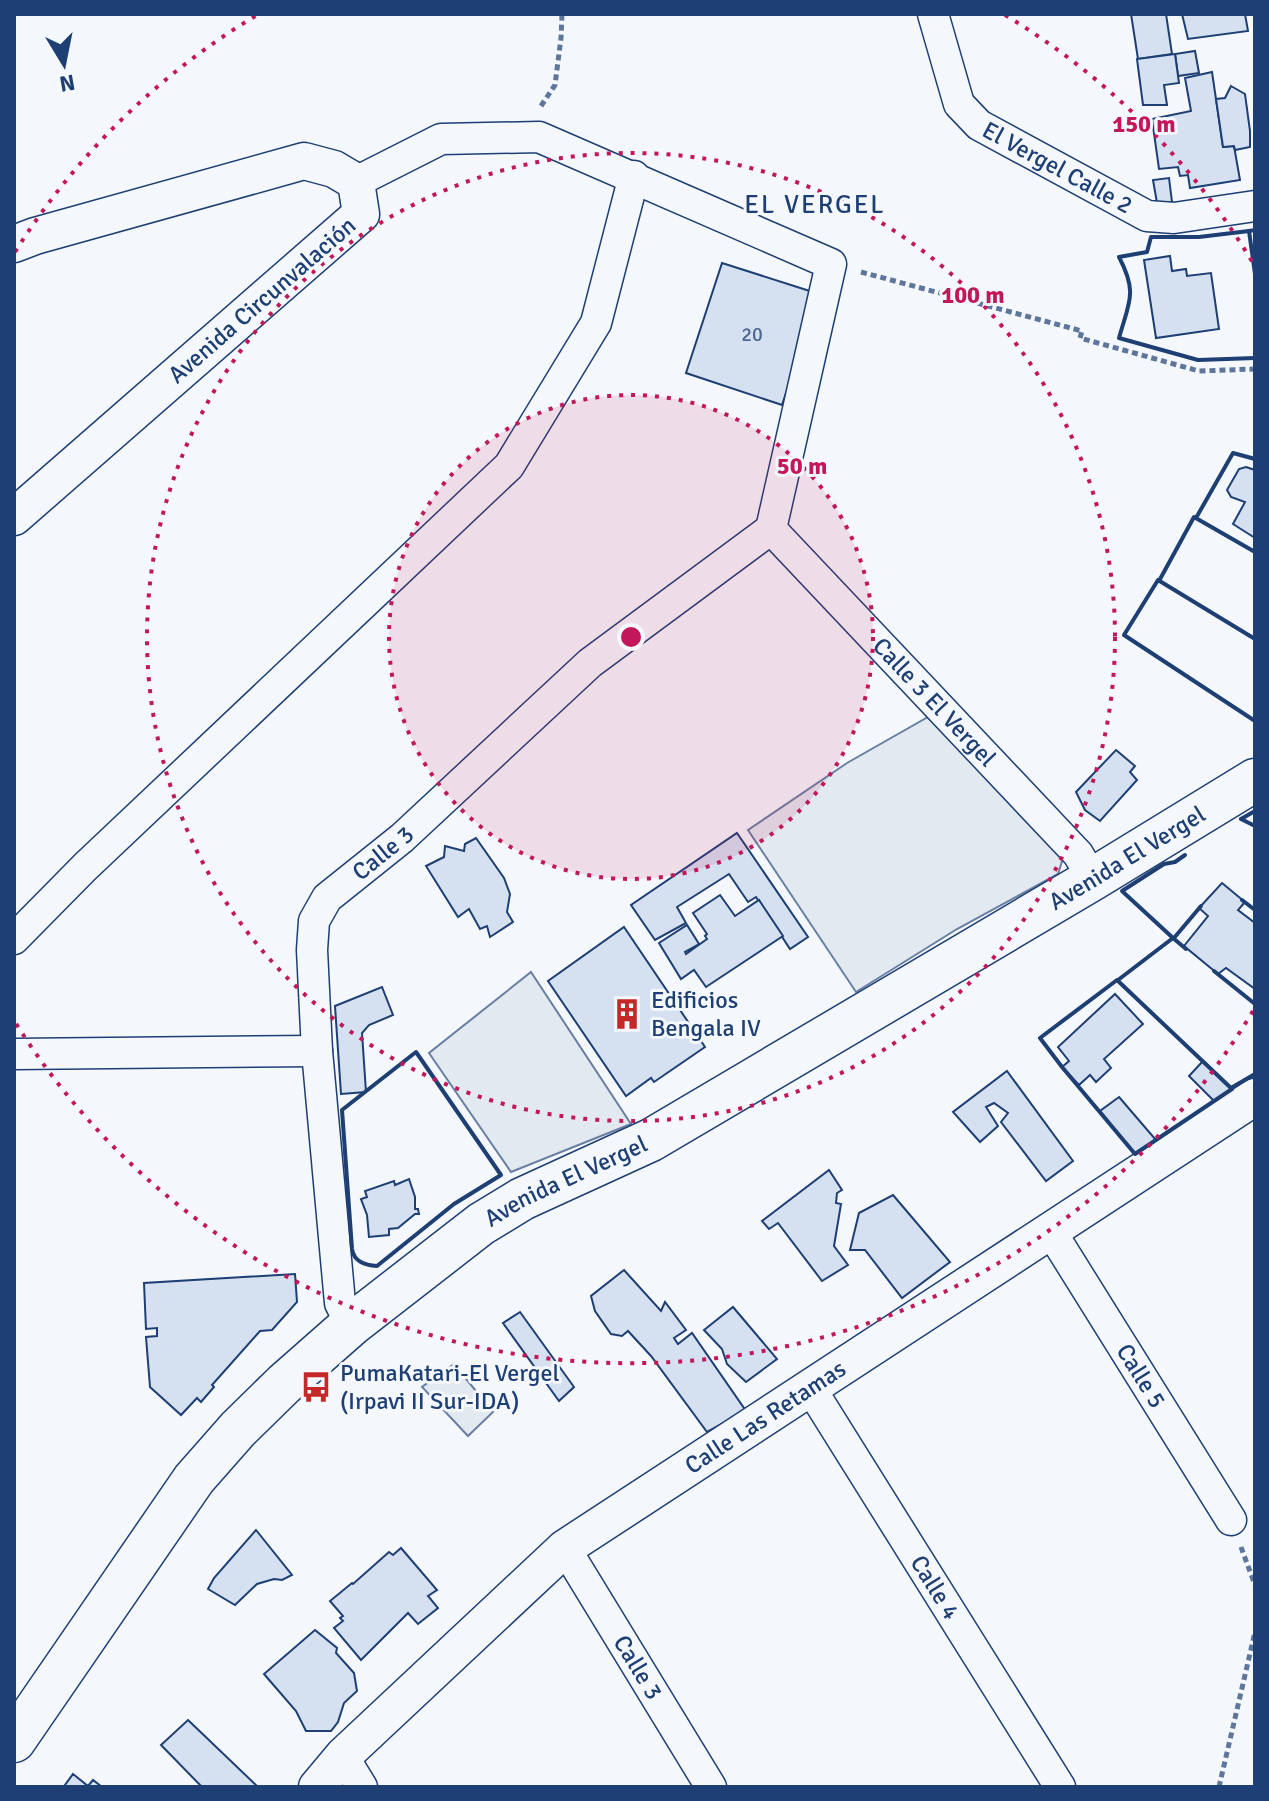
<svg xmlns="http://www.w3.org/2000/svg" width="1269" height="1801" font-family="Signika,sans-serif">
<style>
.green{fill:#e3e9f0;stroke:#687fa3;stroke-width:2}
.building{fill:#d5e0f0;stroke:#1d3f73;stroke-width:2}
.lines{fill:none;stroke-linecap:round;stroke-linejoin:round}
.minor-casing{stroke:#1d3f73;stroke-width:33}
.tertiary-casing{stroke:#1d3f73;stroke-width:39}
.secondary-casing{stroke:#1d3f73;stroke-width:45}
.path{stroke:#5e769c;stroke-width:5;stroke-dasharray:6 4;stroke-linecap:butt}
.minor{stroke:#f4f7fb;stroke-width:30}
.tertiary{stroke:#f4f7fb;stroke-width:36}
.secondary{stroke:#f4f7fb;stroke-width:42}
.wall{stroke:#1d3f73;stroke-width:4}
.ring{fill:none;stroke:#c2185b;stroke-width:4;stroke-dasharray:4 8}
.labels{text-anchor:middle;stroke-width:6;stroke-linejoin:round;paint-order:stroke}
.number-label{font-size:20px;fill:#4b6792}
.street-label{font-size:24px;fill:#1d3f73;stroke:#f4f7fb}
.poi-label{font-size:24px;fill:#1d3f73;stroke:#f4f7fb;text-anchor:start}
.neighbourhood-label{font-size:26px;letter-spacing:2px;fill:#1d3f73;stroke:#f4f7fb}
.centre{fill:#c2185b;stroke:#f4f7fb;stroke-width:4}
.ring-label{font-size:24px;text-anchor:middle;font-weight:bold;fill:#c2185b;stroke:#f4f7fb;stroke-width:6;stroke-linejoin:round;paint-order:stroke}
</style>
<rect width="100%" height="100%" fill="#f4f7fb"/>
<g class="green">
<polygon points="928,717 1063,858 1058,874 957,929 856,992 748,830 847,763"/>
<polygon points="531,972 631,1124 511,1172 429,1053"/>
<polygon points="454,1364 493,1412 468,1436 422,1387"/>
</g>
<g class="building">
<polygon points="1131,14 1166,14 1172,54 1138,59"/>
<polygon points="1182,14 1245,14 1248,31 1188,39"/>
<polygon points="1195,51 1199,73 1178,76 1175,54"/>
<polygon points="1175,54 1179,83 1164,85 1167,105 1143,105 1137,59"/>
<polygon points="1212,72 1223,147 1234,146 1240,180 1190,188 1188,175 1180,176 1178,167 1159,169 1152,119 1191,111 1185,78"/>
<polygon points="1231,86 1245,94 1250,131 1250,147 1235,150 1234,146 1223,147 1216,99 1225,98"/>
<polygon points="1169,178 1172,202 1157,203 1153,180"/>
<polygon points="1170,256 1172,271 1186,269 1187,276 1211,273 1219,329 1156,338 1144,260"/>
<polygon points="722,263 819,294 782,405 686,373"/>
<polygon points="1246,467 1255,470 1255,538 1233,524 1245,502 1231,497 1227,490 1239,469"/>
<polygon points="1116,750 1135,766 1130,772 1137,780 1100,821 1085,810 1076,792"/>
<polygon points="737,833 808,937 790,949 756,897 748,902 729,874 677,907 686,923 655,940 631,905"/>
<polygon points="476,838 504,878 510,894 507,912 513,922 490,937 487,926 480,929 469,909 458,917 426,866 444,857 445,846 464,851 465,844"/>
<polygon points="1222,883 1245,902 1238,910 1255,923 1255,989 1226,968 1218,974 1184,946 1208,916 1199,908"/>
<polygon points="720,895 735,916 759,900 783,936 706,987 694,970 681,979 659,943 687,925 699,944 685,952 686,954 707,939 705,936 707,934 693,913"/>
<polygon points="624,927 705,1047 654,1082 651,1078 626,1096 548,981"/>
<polygon points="382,987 393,1015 369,1025 362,1033 366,1092 341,1094 335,1006"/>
<polygon points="1115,994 1143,1024 1104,1059 1111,1068 1096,1082 1090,1075 1079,1085 1062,1067 1069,1061 1058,1047"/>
<polygon points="1203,1061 1232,1089 1214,1101 1189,1076"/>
<polygon points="1007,1071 1073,1161 1046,1181 1001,1122 1008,1113 994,1103 986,1107 998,1126 980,1142 953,1112"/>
<polygon points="1119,1097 1156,1140 1135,1154 1100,1111"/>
<polygon points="829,1170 842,1190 837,1193 836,1203 841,1204 834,1246 848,1265 822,1281 778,1223 769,1229 762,1221"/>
<polygon points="409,1179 415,1197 415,1209 418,1209 419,1214 415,1214 398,1228 389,1229 389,1235 369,1237 367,1215 361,1199 367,1197 365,1191 394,1181 395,1185"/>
<polygon points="893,1195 950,1262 902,1298 865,1250 850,1250 859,1213"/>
<polygon points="624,1270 661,1311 665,1302 686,1330 674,1338 678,1344 692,1333 746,1411 707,1432 651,1356 628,1331 622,1336 611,1334 595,1311 591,1296"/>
<polygon points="295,1274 297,1302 272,1330 260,1331 212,1385 214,1387 201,1402 197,1398 181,1415 150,1387 146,1337 157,1336 157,1328 146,1329 144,1283"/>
<polygon points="733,1307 777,1359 746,1382 727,1364 722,1349 704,1330"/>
<polygon points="520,1312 574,1387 559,1401 503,1323"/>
<polygon points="256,1530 292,1575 282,1580 274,1579 257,1584 235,1605 208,1589 214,1578"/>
<polygon points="401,1548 437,1590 428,1596 438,1608 418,1624 408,1613 361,1660 334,1628 343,1621 340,1618 343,1616 330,1601 352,1583 353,1584 389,1552 393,1555"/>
<polygon points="315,1630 337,1648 336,1653 354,1673 357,1691 344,1703 338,1722 331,1731 306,1731 296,1711 264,1674"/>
<polygon points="188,1720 258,1787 202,1787 161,1745"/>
<polygon points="73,1774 88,1786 93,1780 102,1787 67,1787 65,1785"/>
</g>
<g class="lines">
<defs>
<g id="minor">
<path id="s1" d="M933,14L959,104L979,125L1147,216L1174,218L1255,206"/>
<polyline points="356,182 441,139 539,137 831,264 771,529"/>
<path id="s2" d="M771,529L1078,854L1093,879"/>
<polyline points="14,939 85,867 509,466 596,323 634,176"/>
<polyline points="14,1054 317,1051"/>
<path id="s3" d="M1050,1230L1231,1520"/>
<path id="s4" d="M351,1325L340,1303L317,1051L312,950L314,921L327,898L402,838L590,663L771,529"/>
<path id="s5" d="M811,1389L1060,1787"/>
<path id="s6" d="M565,1548L711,1787"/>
<polyline points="343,1756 362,1787"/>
</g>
<g id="tertiary">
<polyline points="14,244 35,236 304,161 334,169 356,182 361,214 14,517"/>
<path id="s7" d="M317,1787L343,1756L565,1548L1255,1097"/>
</g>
<g id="secondary">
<path id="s8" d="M14,1741L194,1479L238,1429L284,1384L351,1325L481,1224L522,1199L651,1140L1093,879L1255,780"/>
</g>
</defs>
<use href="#minor" class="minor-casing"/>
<use href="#tertiary" class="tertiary-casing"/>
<use href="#secondary" class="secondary-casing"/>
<g class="path">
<polyline points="541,106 555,85 561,38 562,14"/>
<polyline points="861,272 1082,331 1080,338 1199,371 1255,369"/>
<polyline points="1241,1547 1255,1585"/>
<polyline points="1219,1787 1255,1632"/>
</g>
<use href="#minor" class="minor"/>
<use href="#tertiary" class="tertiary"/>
<use href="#secondary" class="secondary"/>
<g class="wall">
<polyline points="1255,230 1249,231 1255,274"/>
<path d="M1249,231L1199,237H1151L1147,252L1119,257C1138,293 1129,302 1119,338L1198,360L1255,358"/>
<polyline points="1196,518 1233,453 1255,459"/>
<polyline points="1159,581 1194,517 1255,552"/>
<polyline points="1255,639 1158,580 1124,635 1255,721"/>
<polyline points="1241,819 1255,811"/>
<polyline points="1241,819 1255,826"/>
<polyline points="1242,900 1255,910"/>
<polyline points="1173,938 1122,891 1164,864 1175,862 1185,855"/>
<polyline points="1174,938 1201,906"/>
<polyline points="1214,971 1255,1004"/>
<polygon points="1117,980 1232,1089 1135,1154 1062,1067 1040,1038"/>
<polyline points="1118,980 1173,938 1186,949"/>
<path d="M416,1052L501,1175L454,1204L377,1266C365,1265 354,1262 352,1249L342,1110Z"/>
<polyline points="1231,1088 1255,1074"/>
</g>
</g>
<circle cx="631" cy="637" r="242" fill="#c2185b" fill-opacity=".12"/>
<g class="ring">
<circle cx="631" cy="637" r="242"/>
<circle cx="631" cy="637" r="484"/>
<path d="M1253 1011A726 726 0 0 1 15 1022M15 252A726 726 0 0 1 257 15M1005 15A726 726 0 0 1 1253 263"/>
</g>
<defs>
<symbol id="building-bare" viewBox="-9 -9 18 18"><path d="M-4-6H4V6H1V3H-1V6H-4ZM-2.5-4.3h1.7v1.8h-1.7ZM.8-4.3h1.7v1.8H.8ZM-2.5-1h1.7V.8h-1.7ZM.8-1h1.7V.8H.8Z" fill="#c62828" stroke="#f4f7fb" stroke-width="2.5" paint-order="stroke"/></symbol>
<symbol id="bus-bare" viewBox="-9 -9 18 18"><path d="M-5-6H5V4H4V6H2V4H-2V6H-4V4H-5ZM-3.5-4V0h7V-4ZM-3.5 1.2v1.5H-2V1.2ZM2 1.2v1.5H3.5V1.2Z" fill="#c62828" stroke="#f4f7fb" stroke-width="2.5" paint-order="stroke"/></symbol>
</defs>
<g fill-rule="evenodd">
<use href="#building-bare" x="605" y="992" width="44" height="44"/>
<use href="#bus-bare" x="294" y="1365" width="44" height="44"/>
</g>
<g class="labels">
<g class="number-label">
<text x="752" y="341">20</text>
</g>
<g class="street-label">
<text dy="8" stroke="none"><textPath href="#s1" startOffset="212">El Vergel Calle 2</textPath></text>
<text transform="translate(262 300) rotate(-41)" y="8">Avenida Circunvalación</text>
<text dy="8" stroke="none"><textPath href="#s2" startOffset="238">Calle 3 El Vergel</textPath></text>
<text dy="8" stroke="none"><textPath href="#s4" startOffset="506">Calle 3</textPath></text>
<text dy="8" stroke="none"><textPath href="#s8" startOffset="1446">Avenida El Vergel</textPath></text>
<text dy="8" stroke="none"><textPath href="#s8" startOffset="798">Avenida El Vergel</textPath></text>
<text dy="8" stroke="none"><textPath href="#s3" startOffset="172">Calle 5</textPath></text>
<text dy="8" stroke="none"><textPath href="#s7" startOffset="584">Calle Las Retamas</textPath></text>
<text dy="8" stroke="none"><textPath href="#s5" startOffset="234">Calle 4</textPath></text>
<text dy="8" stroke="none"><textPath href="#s6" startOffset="140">Calle 3</textPath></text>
</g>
<g class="poi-label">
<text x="651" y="1008">Edificios<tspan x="651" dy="28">Bengala IV</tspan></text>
<text x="340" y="1381">PumaKatari-El Vergel<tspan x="340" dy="28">(Irpavi II Sur-IDA)</tspan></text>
</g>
<g class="neighbourhood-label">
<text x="815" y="213">EL VERGEL</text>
</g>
</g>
<circle cx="631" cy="637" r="12" class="centre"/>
<g class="ring-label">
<text x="1144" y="132">150 m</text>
<text x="973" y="303">100 m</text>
<text x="802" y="474">50 m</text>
</g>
<rect width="1269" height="1801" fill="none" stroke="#1d3f73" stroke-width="32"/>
<g transform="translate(64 64) rotate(170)" stroke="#f4f7fb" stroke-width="6" paint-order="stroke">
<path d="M0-6L14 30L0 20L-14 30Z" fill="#1d3f73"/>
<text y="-12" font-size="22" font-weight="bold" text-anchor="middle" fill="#1d3f73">N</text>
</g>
</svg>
